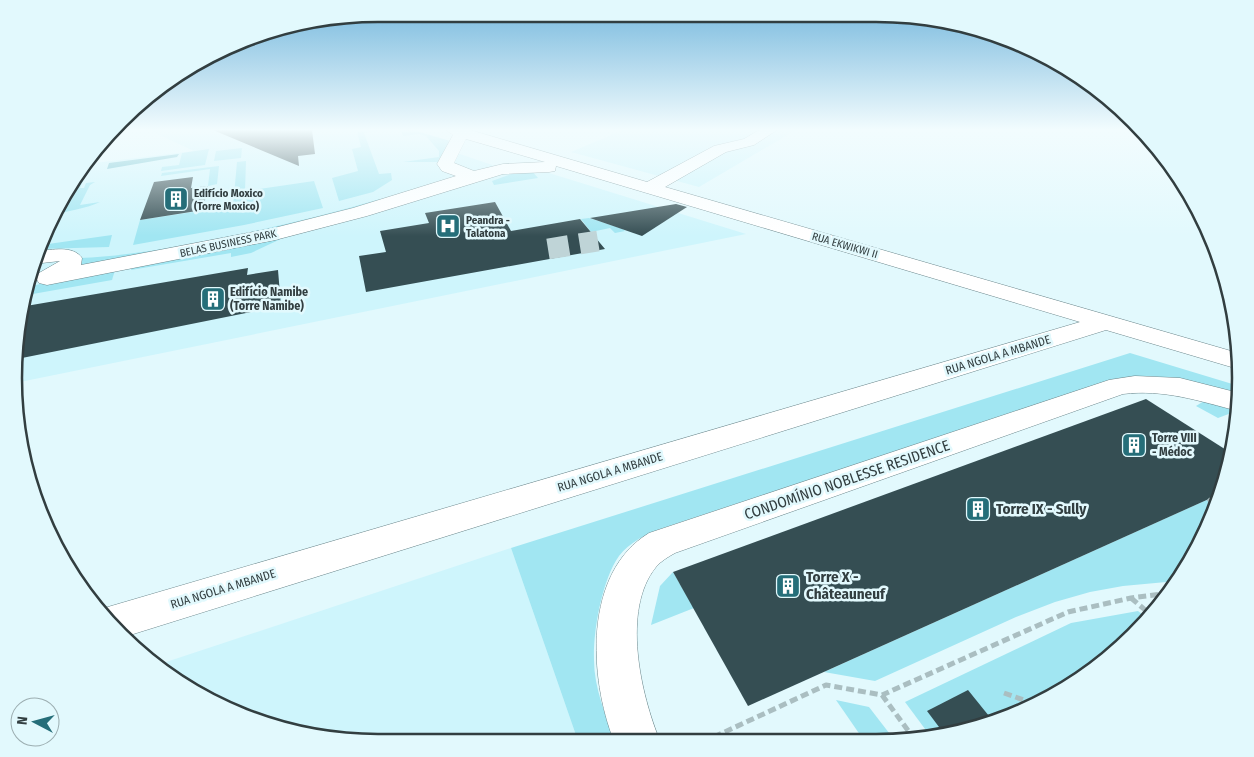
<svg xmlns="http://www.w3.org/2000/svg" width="1254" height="757" font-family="'Fira Sans Condensed',sans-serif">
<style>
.built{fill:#cef5fc}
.green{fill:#a1e6f2}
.water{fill:#6cbfcd}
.building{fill:#354e53}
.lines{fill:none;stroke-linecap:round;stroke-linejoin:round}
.minor-tunnel{stroke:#bfd4d7;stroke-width:21;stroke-dasharray:21 11;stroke-linecap:butt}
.minor-casing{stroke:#6e898e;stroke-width:1}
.path-far1{stroke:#aabec1;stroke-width:4;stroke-dasharray:6 3;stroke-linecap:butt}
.path{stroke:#aabec1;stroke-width:5;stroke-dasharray:8 4;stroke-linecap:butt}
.minor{fill:#fff;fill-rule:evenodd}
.labels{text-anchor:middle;stroke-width:5;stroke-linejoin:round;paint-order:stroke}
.far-poi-label{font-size:11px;font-weight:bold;fill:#323e40;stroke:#e2f9fd;text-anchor:start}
.far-street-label{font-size:11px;fill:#323e40;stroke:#e2f9fd}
.poi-label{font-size:12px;font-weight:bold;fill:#323e40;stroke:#e2f9fd;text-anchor:start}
.street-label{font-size:12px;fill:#323e40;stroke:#e2f9fd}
.near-street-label{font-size:15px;fill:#323e40;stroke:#e2f9fd}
.near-poi-label{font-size:15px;font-weight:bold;fill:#323e40;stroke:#e2f9fd;text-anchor:start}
.rim{fill:none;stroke:#323e40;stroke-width:2.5}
</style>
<rect width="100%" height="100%" fill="#e2f9fd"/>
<g class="built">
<polygon points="149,130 413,130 450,141 445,149 516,173 549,173 746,234 15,383 33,262 75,176 86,164 194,151"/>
<polygon points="623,130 796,130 699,187 571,152"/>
<polygon points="511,548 578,741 331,740 239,716 154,666"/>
</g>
<g class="green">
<polygon points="381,130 364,133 379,174 391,173 392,180 373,192 339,201 332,178 358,171 352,149 361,147 357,131"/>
<polygon points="401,130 413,130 450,141 438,162 403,162 439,157 439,151 426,136 419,134 403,136"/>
<polygon points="242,148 241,158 214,161 216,151"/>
<polygon points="209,149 205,165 161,171 162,167 179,165 182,153"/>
<polygon points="246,161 245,191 314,181 323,208 244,225 133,245 140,220 233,206 237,162"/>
<polygon points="219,166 217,184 208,186 210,169 161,176 162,173"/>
<polygon points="523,170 532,171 538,178 494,185 492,181"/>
<path d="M77,181H83L80,188H84L86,183L95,182L90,185L80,205L100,202C86,209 69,210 56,215L70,186L75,185Z"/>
<path d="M380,199L384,202L318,220L79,266V258C115,257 150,251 186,245C251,233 316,218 380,199Z"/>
<polygon points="589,218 623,229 625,231 615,233 610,228 591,232 581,219"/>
<polygon points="112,235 109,247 39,249 41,245"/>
<polygon points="285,237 251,253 231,257 231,253 131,270 132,266"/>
<polygon points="115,270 112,280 27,295 29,287 62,278"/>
<path d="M1130,353L1239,386V396C1195,383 1161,370 1114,379L660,529C645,535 630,542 619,556C602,580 593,631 594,660C594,688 606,716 615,741H578L511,548Z"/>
<polygon points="1204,401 1238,410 1237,414 1234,412 1218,418 1196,406"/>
<polygon points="1220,494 1203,540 1177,581 1123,586 1090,592 1055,602 1016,617 875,681 824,672"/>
<polygon points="673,572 694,608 651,625 660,586"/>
<polygon points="1138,611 1148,619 1116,653 1058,695 970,731 931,737 905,702 1071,623"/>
<polygon points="836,700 869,707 896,742 865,742"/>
</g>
<polygon class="water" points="179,154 177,157 107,169 109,163"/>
<g class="building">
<polygon points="213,130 312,130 315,154 298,156 299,166"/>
<polygon points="193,177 191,188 208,186 203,210 140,220 154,182"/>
<polygon points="495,202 511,231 580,219 605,249 366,292 359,256 386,252 380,231 429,223 425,213"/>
<polygon points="676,204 687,207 642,236 590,218"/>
<polygon points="248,268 247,275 278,270 281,306 17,359 26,306"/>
<polygon points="1146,399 1231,453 1228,473 1220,494 748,706 673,572"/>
<polygon points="968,690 993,721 970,731 945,735 927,711"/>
</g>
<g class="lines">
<polyline class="minor-tunnel" points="548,249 598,241"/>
<defs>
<g id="minor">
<path d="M446,130H470L647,182L714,146L744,139L759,130H777L754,145L726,152L665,187L1238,353V369L1106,330L127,636L101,609L1080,322L556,166L555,171L549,172L503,174L367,216L275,240L47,285L39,283L36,278L39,273L60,261L33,264L38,251C52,250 73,245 82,258L81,265L274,228L353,208L456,176L442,171L437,164L453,135ZM466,139L545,162L503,164L474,171L454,163Z"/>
<path d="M1135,376L1180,378L1239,393L1238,411C1199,401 1164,389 1123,394L675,553C668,557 661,561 656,567C621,610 641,695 660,741H614C589,678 583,573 649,533L1109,380Z"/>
</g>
</defs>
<use href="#minor" class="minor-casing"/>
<polyline class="path-far1" points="1208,499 1216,505"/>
<g class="path">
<polyline points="1131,598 1151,615"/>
<polyline points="1004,693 1035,704"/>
<polyline points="882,695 915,740"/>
<polyline points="703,742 826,685 882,695 1068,612 1131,598 1170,593"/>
</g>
<use href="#minor" class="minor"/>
</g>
<linearGradient id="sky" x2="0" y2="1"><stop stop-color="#76b8dd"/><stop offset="0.55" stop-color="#f2fcfe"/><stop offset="1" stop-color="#f2fcfe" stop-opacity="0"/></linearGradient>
<rect width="1254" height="236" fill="url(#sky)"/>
<defs>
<symbol id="building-square" viewBox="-11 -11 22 22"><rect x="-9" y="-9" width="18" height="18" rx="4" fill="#256e79" stroke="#e2f9fd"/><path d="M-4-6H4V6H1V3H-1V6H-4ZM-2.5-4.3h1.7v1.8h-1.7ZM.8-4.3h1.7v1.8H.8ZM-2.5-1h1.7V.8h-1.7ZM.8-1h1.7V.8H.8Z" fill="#fff"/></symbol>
<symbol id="hospital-square" viewBox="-11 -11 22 22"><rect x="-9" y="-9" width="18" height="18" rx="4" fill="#256e79" stroke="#e2f9fd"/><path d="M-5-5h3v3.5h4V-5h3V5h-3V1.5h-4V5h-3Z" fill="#fff"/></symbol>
</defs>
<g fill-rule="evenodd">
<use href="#building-square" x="162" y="185" width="28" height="28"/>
<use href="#hospital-square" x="434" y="212" width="28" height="28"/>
<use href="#building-square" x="199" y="285" width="28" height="28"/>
<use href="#building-square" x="1120" y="431" width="28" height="28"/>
<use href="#building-square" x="964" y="495" width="28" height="28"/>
<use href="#building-square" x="774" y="572" width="28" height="28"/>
</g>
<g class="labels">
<g class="far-poi-label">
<text x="194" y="197">Edifício Moxico<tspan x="194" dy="13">(Torre Moxico)</tspan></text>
<text x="466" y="224">Peandra -<tspan x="466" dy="13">Talatona</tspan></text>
</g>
<g class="far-street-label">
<text transform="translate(228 243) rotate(-12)" y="4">BELAS BUSINESS PARK</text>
<text transform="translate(845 245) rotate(16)" y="4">RUA EKWIKWI II</text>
</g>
<g class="poi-label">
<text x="230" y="296">Edifício Namibe<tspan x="230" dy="14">(Torre Namibe)</tspan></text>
<text x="1152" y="442">Torre VIII<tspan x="1152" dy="14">- Médoc</tspan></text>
</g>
<g class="street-label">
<text transform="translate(998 355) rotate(-17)" y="4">RUA NGOLA A MBANDE</text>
<text transform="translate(610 472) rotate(-17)" y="4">RUA NGOLA A MBANDE</text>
<text transform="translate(223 589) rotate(-17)" y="4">RUA NGOLA A MBANDE</text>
</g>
<g class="near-street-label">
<text transform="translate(847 480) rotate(-19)" y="5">CONDOMÍNIO NOBLESSE RESIDENCE</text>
</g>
<g class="near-poi-label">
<text x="996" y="514">Torre IX - Sully</text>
<text x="806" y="582">Torre X -<tspan x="806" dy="17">Châteauneuf</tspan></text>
</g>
</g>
<path d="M0 0H1254V757H0ZM378 22H876A356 356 0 0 1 1232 378V378A356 356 0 0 1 876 734H378A356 356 0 0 1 22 378V378A356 356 0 0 1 378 22Z" fill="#e2f9fd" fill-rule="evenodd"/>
<path class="rim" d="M378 22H876A356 356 0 0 1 1232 378V378A356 356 0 0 1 876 734H378A356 356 0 0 1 22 378V378A356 356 0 0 1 378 22Z"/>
<g transform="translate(35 722) rotate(276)"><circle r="24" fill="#e2f9fd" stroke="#9caeb1"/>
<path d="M0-4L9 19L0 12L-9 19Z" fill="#256e79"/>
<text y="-8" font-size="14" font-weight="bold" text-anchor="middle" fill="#323e40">N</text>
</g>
</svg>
